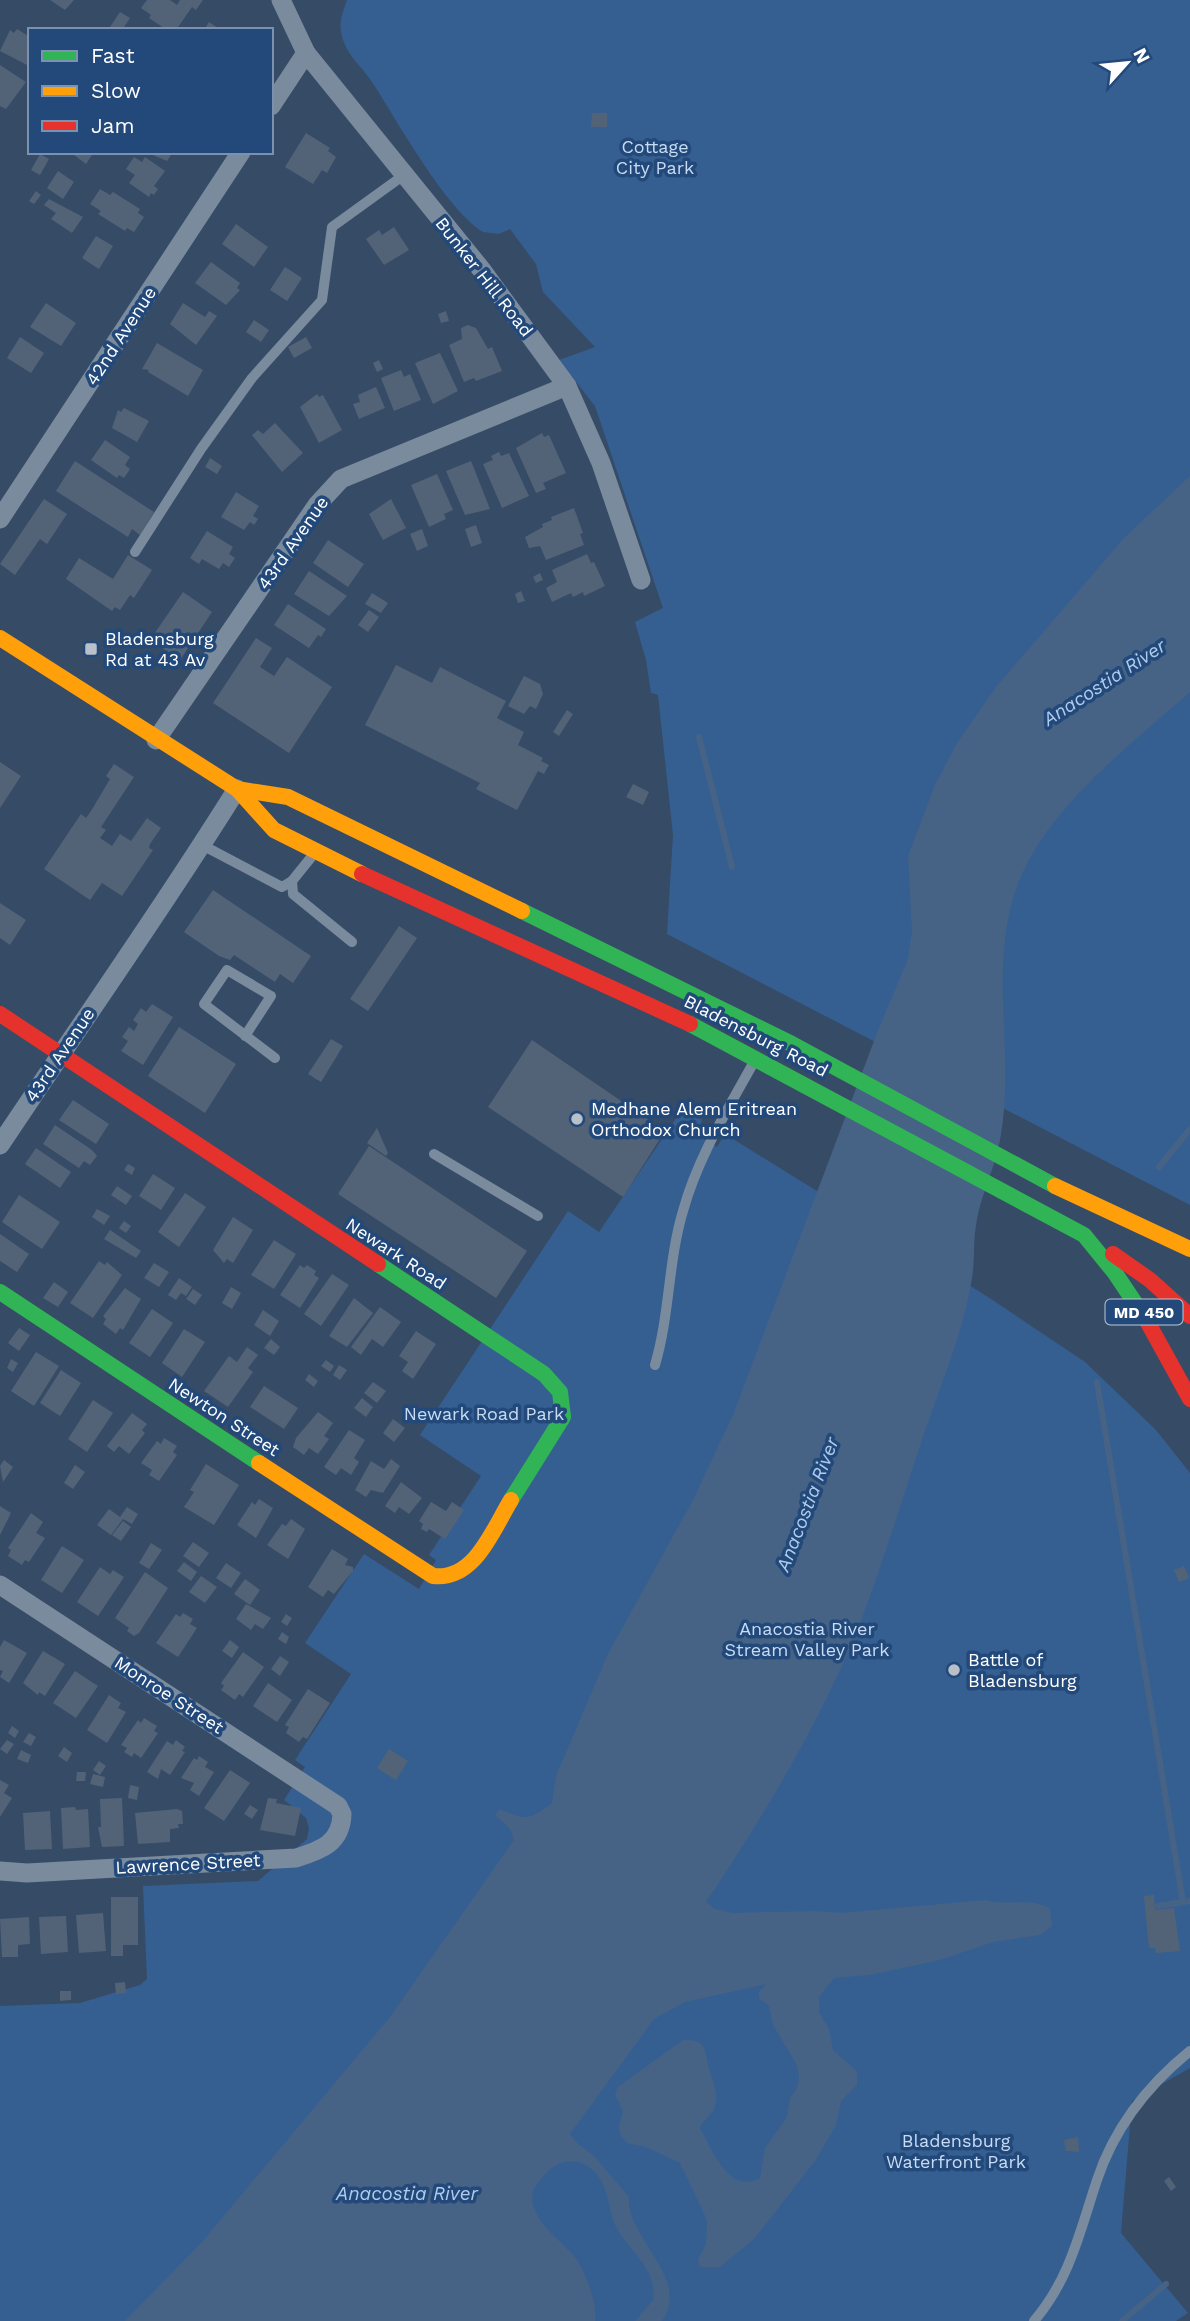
<svg xmlns="http://www.w3.org/2000/svg" width="1190" height="2321" font-family="'Work Sans',sans-serif">
<style>
.green{fill:#355f91}
.water{fill:#466386}
.lines{fill:none;stroke-linecap:round;stroke-linejoin:round}
.stream{stroke:#466386;stroke-width:6}
.building{fill:#526378}
.lane{stroke:#7a8b9d;stroke-width:10}
.street{stroke:#7a8b9d;stroke-width:19}
.fast{stroke:#30b455;stroke-width:16}
.slow{stroke:#ff9f0a;stroke-width:16}
.jam{stroke:#e5322d;stroke-width:16}
.poi-dot{fill:#b9c0c9;stroke:#22497a;stroke-width:2.5}
.labels{text-anchor:middle;stroke-width:7;stroke-linejoin:round;paint-order:stroke}
.shield{fill:#22497a;stroke:#bdc8d7;stroke-width:2}
.shield-label{font-size:16px;font-weight:bold;fill:#fff}
.park-label{font-size:18px;fill:#c7dcf4;stroke:#22497a}
.street-label{font-size:18px;fill:#fff;stroke:#22497a}
.poi-label{font-size:18px;fill:#fff;stroke:#22497a;text-anchor:start}
.water-label{font-size:19px;font-style:italic;fill:#afcced;stroke:#22497a}
</style>
<rect width="100%" height="100%" fill="#364b66"/>
<g class="green">
<path d="M347,0H1190V1205L667,934L673,835L658,695L651,693L646,660L635,622L663,608L595,406L559,360L595,347L543,292L536,264L510,229L499,234L483,232C446,209 399,124 374,85C364,68 347,57 342,36C338,23 343,12 347,0Z"/>
<polygon points="683,1108 702,1120 697,1134 717,1147 725,1134 988,1297 1085,1362 1156,1430 1190,1473 1190,2068 1132,2101 1121,2233 1188,2313 1176,2321 0,2321 0,2006 80,2003 140,1985 147,1979 143,1886 258,1881 307,1839 309,1828 306,1818 284,1800 305,1767 295,1760 351,1674 305,1643 364,1554 419,1589 436,1560 429,1555 481,1476 420,1435 568,1211 599,1232"/>
</g>
<path class="water" d="M1190,476V692C1132,743 1054,803 1022,874C984,960 1017,1051 1000,1140C995,1169 980,1196 976,1225C973,1242 975,1261 972,1278C963,1335 938,1391 920,1446C901,1503 883,1562 862,1618C822,1720 766,1812 706,1902L715,1909L732,1913L816,1911L841,1913L985,1900C1006,1907 1032,1896 1050,1909L1052,1926L1040,1935L993,1942L940,1960L869,1975L834,1978L819,1997V2012L829,2029L833,2050L857,2071V2085L841,2101L836,2125L815,2161L755,2238L720,2267H700L698,2260L706,2244L707,2220L680,2163L646,2147L627,2143C615,2130 619,2126 623,2112L615,2094L618,2087L683,2040C708,2039 704,2050 709,2068C712,2081 719,2091 715,2106C713,2115 703,2119 700,2128C712,2150 730,2196 760,2178L765,2148L787,2117L790,2098L797,2088L799,2077L797,2065L773,2025L769,2006L759,1998V1992L766,1984L685,2002L654,2019L570,2134L577,2143L595,2157L629,2197C625,2237 692,2278 662,2321H635L653,2300C658,2269 629,2251 616,2227C611,2217 610,2206 607,2196C599,2161 565,2148 542,2178C539,2182 534,2187 533,2191C526,2217 561,2240 574,2256C585,2270 598,2304 595,2321H125L202,2242L390,2017L514,1840L510,1829L495,1815L500,1809C527,1821 529,1820 552,1803L556,1776L608,1654L693,1500L733,1415L877,1033L908,959L912,931L908,856L935,785L957,743L996,687L1124,538Z"/>
<g class="lines">
<g class="stream">
<polyline points="699,737 732,867"/>
<polyline points="1159,1167 1190,1129"/>
<polyline points="1097,1382 1183,1902"/>
<polyline points="1158,1906 1190,1901"/>
<polyline points="1122,2321 1166,2284"/>
</g>
</g>
<g class="building">
<polygon points="50,0 74,0 65,10"/>
<polygon points="147,0 170,0 177,5 180,0 203,0 196,10 192,7 176,30 167,30 149,18 151,15 141,8"/>
<polygon points="120,12 130,18 122,30 108,30"/>
<polygon points="209,22 221,30 204,30"/>
<polygon points="17,29 30,37 27,65 0,51 10,30 14,33"/>
<polygon points="0,65 26,82 6,109 0,106"/>
<polygon points="592,113 607,113 607,127 591,127"/>
<polygon points="306,133 330,148 328,151 336,157 327,173 322,170 313,184 285,167"/>
<polygon points="70,152 94,152 86,164"/>
<polygon points="146,152 173,152 167,161"/>
<polygon points="40,154 49,159 40,175 31,170"/>
<polygon points="134,157 142,162 145,157 165,171 154,186 158,189 154,195 151,193 149,197 129,183 135,175 126,169"/>
<polygon points="58,171 74,182 63,199 47,188"/>
<polygon points="100,189 110,195 113,192 140,209 138,213 144,217 134,232 127,228 125,231 98,214 101,211 90,204"/>
<polygon points="36,191 41,195 34,204 29,201"/>
<polygon points="49,199 83,217 72,233 51,219 56,213 44,205"/>
<polygon points="236,224 268,247 254,267 222,244"/>
<polygon points="394,227 409,250 384,265 366,239 379,230 382,235"/>
<polygon points="96,236 113,246 99,269 82,258"/>
<polygon points="211,262 240,283 237,288 240,290 226,305 195,283"/>
<polygon points="285,267 302,278 287,301 270,290"/>
<polygon points="46,303 76,323 61,346 30,327"/>
<polygon points="183,303 205,317 209,311 217,316 196,345 170,324"/>
<polygon points="446,311 449,321 441,323 438,314"/>
<polygon points="254,320 269,330 261,342 246,332"/>
<polygon points="468,325 476,328 488,349 492,347 502,371 476,381 474,378 464,382 449,345 462,339 461,328"/>
<polygon points="20,337 44,353 31,373 7,358"/>
<polygon points="306,337 312,348 294,358 288,347"/>
<polygon points="157,343 203,370 188,396 148,372 149,370 142,369"/>
<polygon points="440,353 458,391 433,404 415,363"/>
<polygon points="379,360 383,369 377,372 373,363"/>
<polygon points="401,370 404,377 410,374 421,400 394,411 381,378"/>
<polygon points="376,387 385,408 359,419 353,404 360,402 358,395"/>
<polygon points="317,394 319,397 323,395 342,430 319,443 300,407"/>
<polygon points="124,408 149,421 137,442 112,428 118,410 121,412"/>
<polygon points="275,423 303,453 282,472 252,435 258,430 263,434"/>
<polygon points="542,433 544,437 549,435 566,473 543,483 546,489 536,493 516,448"/>
<polygon points="105,440 130,457 125,465 130,469 124,478 119,475 117,478 91,460"/>
<polygon points="499,452 501,456 509,453 529,496 502,508 483,464 493,460 491,456"/>
<polygon points="210,458 222,466 217,474 205,467"/>
<polygon points="75,461 154,512 140,535 132,529 128,537 56,491"/>
<polygon points="471,461 490,509 465,515 446,471"/>
<polygon points="437,474 453,510 444,514 446,519 429,527 411,485"/>
<polygon points="236,492 259,506 253,516 258,519 254,525 250,522 244,530 221,517"/>
<polygon points="44,499 67,514 47,544 40,539 15,575 0,564"/>
<polygon points="391,499 406,528 383,540 369,514"/>
<polygon points="574,508 583,533 580,534 584,545 546,560 540,546 529,548 525,537 543,527 542,524 552,520 551,517"/>
<polygon points="476,525 482,543 471,547 465,529"/>
<polygon points="422,529 428,546 417,551 410,534"/>
<polygon points="207,531 233,547 229,554 235,558 229,567 223,563 219,569 202,559 199,564 190,558"/>
<polygon points="328,540 364,564 348,587 313,563"/>
<polygon points="587,554 591,563 594,562 605,586 584,596 583,592 573,597 571,593 552,602 546,588 557,582 552,570"/>
<polygon points="128,555 152,570 134,598 130,595 120,610 115,607 112,611 66,579 79,558 113,579"/>
<polygon points="309,571 347,596 329,616 294,594"/>
<polygon points="540,573 543,580 536,583 533,577"/>
<polygon points="521,591 525,601 518,603 515,594"/>
<polygon points="183,592 212,612 180,660 150,640"/>
<polygon points="372,593 388,603 381,613 365,604"/>
<polygon points="288,604 326,629 321,637 318,635 309,648 274,625"/>
<polygon points="369,610 379,617 368,632 358,625"/>
<polygon points="256,638 272,648 260,667 274,676 287,657 332,687 289,753 213,703"/>
<polygon points="396,665 432,683 440,667 506,701 497,718 524,732 518,745 543,758 541,761 549,765 544,774 538,771 517,810 476,789 480,783 365,725"/>
<polygon points="524,676 540,684 543,694 536,709 530,706 524,714 508,706"/>
<polygon points="567,710 573,714 559,736 553,732"/>
<polygon points="0,762 21,776 0,808"/>
<polygon points="114,764 134,777 101,827 106,830 100,838 112,846 120,834 131,841 147,818 161,828 150,844 149,848 153,850 122,896 102,883 90,900 44,869 81,814 86,818 91,811 110,779 106,776"/>
<polygon points="633,784 649,792 643,805 626,797"/>
<polygon points="213,890 311,956 293,983 280,974 275,982 234,955 230,960 219,956 184,932"/>
<polygon points="0,903 26,920 10,945 0,938"/>
<polygon points="399,926 417,938 368,1011 350,999"/>
<polygon points="152,1004 173,1017 143,1065 121,1051 128,1041 122,1037 129,1027 134,1031 138,1024 133,1020 141,1008 146,1012"/>
<polygon points="179,1027 236,1064 205,1113 148,1076"/>
<polygon points="331,1039 343,1046 321,1082 308,1074"/>
<polygon points="532,1040 665,1131 623,1197 488,1107"/>
<polygon points="73,1100 109,1124 96,1144 59,1120"/>
<polygon points="55,1125 92,1150 97,1156 90,1165 84,1161 79,1168 43,1144"/>
<polygon points="377,1128 388,1153 386,1156 367,1143"/>
<polygon points="369,1146 527,1251 496,1298 338,1194"/>
<polygon points="36,1148 71,1172 60,1188 25,1164"/>
<polygon points="128,1164 135,1168 132,1175 124,1170"/>
<polygon points="153,1174 175,1188 161,1210 139,1196"/>
<polygon points="117,1186 132,1196 126,1205 111,1195"/>
<polygon points="185,1193 206,1207 179,1247 158,1232"/>
<polygon points="19,1195 60,1222 42,1249 2,1222"/>
<polygon points="97,1209 110,1216 104,1225 92,1217"/>
<polygon points="233,1217 253,1230 233,1263 227,1259 224,1263 213,1250"/>
<polygon points="124,1221 131,1226 126,1233 119,1228"/>
<polygon points="110,1230 141,1251 136,1258 104,1239"/>
<polygon points="0,1234 29,1254 17,1272 0,1261"/>
<polygon points="274,1240 296,1254 274,1289 251,1275"/>
<polygon points="99,1261 105,1265 107,1262 122,1275 93,1318 70,1303"/>
<polygon points="154,1263 169,1272 159,1287 144,1278"/>
<polygon points="300,1265 304,1268 307,1265 316,1271 314,1275 319,1278 300,1308 280,1295"/>
<polygon points="332,1274 349,1285 321,1326 304,1314"/>
<polygon points="179,1278 192,1287 186,1296 181,1293 176,1300 168,1295"/>
<polygon points="54,1282 68,1292 58,1307 43,1298"/>
<polygon points="231,1287 241,1293 232,1309 222,1303"/>
<polygon points="125,1288 141,1299 123,1330 120,1328 116,1334 103,1324 106,1319 103,1316"/>
<polygon points="193,1289 202,1295 195,1305 186,1299"/>
<polygon points="354,1298 373,1313 347,1347 329,1336"/>
<polygon points="380,1307 401,1322 383,1347 372,1339 361,1355 351,1347"/>
<polygon points="152,1309 173,1323 150,1357 129,1343"/>
<polygon points="263,1310 279,1321 270,1336 254,1325"/>
<polygon points="19,1328 30,1335 19,1351 8,1343"/>
<polygon points="184,1329 205,1342 182,1377 162,1363"/>
<polygon points="416,1331 436,1344 413,1379 402,1371 408,1362 399,1356"/>
<polygon points="271,1339 280,1347 274,1355 264,1348"/>
<polygon points="247,1347 258,1355 248,1368 253,1372 228,1407 204,1391 229,1356 237,1362"/>
<polygon points="36,1352 59,1366 34,1406 11,1391"/>
<polygon points="11,1359 18,1363 13,1372 7,1368"/>
<polygon points="326,1360 334,1366 330,1372 321,1366"/>
<polygon points="339,1365 347,1370 340,1380 333,1375"/>
<polygon points="61,1370 81,1383 60,1416 40,1403"/>
<polygon points="309,1374 318,1381 314,1387 305,1380"/>
<polygon points="373,1382 386,1391 377,1403 364,1393"/>
<polygon points="264,1386 298,1408 284,1429 250,1407"/>
<polygon points="362,1398 373,1407 366,1417 354,1408"/>
<polygon points="93,1400 113,1413 87,1452 68,1439"/>
<polygon points="318,1412 333,1423 324,1436 329,1439 318,1454 309,1448 304,1455 293,1447 296,1438"/>
<polygon points="132,1413 147,1424 142,1430 145,1433 129,1454 119,1446 114,1452 107,1446"/>
<polygon points="393,1419 405,1428 394,1442 383,1433"/>
<polygon points="349,1430 365,1440 354,1458 359,1462 351,1475 341,1468 336,1475 324,1467"/>
<polygon points="164,1438 177,1446 173,1452 177,1455 159,1481 149,1475 152,1470 141,1463 157,1441 161,1444"/>
<polygon points="391,1459 400,1466 383,1493 371,1490 366,1497 355,1490 371,1461 384,1469"/>
<polygon points="4,1460 13,1467 3,1482 0,1466"/>
<polygon points="206,1464 239,1485 214,1525 184,1507 194,1492 190,1490"/>
<polygon points="75,1465 85,1472 73,1489 64,1483"/>
<polygon points="401,1482 422,1498 409,1514 399,1507 395,1513 385,1506"/>
<polygon points="259,1499 273,1508 256,1538 237,1525 252,1502 255,1505"/>
<polygon points="431,1502 446,1511 452,1502 464,1510 445,1539 429,1529 427,1532 421,1529 423,1524 419,1521"/>
<polygon points="0,1506 11,1513 0,1535"/>
<polygon points="127,1507 138,1514 132,1524 123,1519 111,1535 97,1525 109,1509 120,1517"/>
<polygon points="31,1513 43,1522 36,1533 45,1538 29,1562 25,1560 22,1565 8,1556 11,1550 8,1548"/>
<polygon points="291,1519 305,1529 288,1559 267,1545 282,1524 286,1526"/>
<polygon points="123,1521 131,1527 121,1541 112,1535"/>
<polygon points="193,1542 209,1553 199,1567 183,1556"/>
<polygon points="151,1543 162,1550 149,1569 139,1563"/>
<polygon points="62,1546 84,1560 62,1593 41,1580"/>
<polygon points="332,1549 348,1559 345,1565 353,1567 353,1571 334,1594 328,1590 323,1597 308,1587"/>
<polygon points="184,1562 197,1572 191,1581 177,1571"/>
<polygon points="226,1563 241,1573 231,1588 216,1578"/>
<polygon points="1184,1566 1189,1578 1179,1582 1174,1570"/>
<polygon points="100,1567 110,1574 113,1570 124,1577 98,1616 77,1602"/>
<polygon points="145,1572 168,1588 139,1633 134,1636 127,1631 129,1628 115,1618"/>
<polygon points="201,1576 217,1587 205,1603 189,1592"/>
<polygon points="245,1579 260,1590 250,1605 234,1594"/>
<polygon points="246,1604 271,1618 263,1629 255,1624 251,1630 236,1619"/>
<polygon points="183,1613 193,1619 190,1624 197,1628 178,1657 156,1643 176,1614 180,1617"/>
<polygon points="286,1614 292,1618 287,1626 281,1622"/>
<polygon points="282,1632 289,1637 286,1644 278,1639"/>
<polygon points="4,1640 27,1653 9,1683 0,1677 3,1671 0,1670 0,1647"/>
<polygon points="230,1640 239,1647 232,1658 222,1651"/>
<polygon points="43,1651 65,1664 45,1696 39,1692 38,1695 23,1683"/>
<polygon points="243,1652 264,1667 243,1697 239,1694 235,1700 221,1690 224,1686 221,1683"/>
<polygon points="280,1656 289,1662 280,1676 271,1669"/>
<polygon points="75,1671 98,1686 76,1718 53,1703"/>
<polygon points="268,1683 292,1700 277,1722 253,1706"/>
<polygon points="308,1689 330,1703 307,1739 303,1737 299,1742 286,1733 289,1727 285,1725"/>
<polygon points="109,1695 121,1703 118,1708 126,1712 107,1743 87,1730"/>
<polygon points="144,1718 157,1726 154,1731 158,1733 141,1758 134,1753 132,1757 124,1752 127,1748 121,1745 138,1720 141,1723"/>
<polygon points="12,1726 19,1731 15,1738 8,1733"/>
<polygon points="29,1733 36,1737 31,1746 23,1742"/>
<polygon points="7,1740 14,1744 7,1754 0,1749"/>
<polygon points="176,1740 185,1747 182,1751 185,1752 170,1775 161,1769 158,1779 147,1772 167,1741 173,1745"/>
<polygon points="64,1747 72,1753 67,1762 58,1756"/>
<polygon points="389,1749 408,1761 396,1780 377,1768"/>
<polygon points="21,1750 31,1755 28,1763 17,1759"/>
<polygon points="199,1756 208,1762 205,1767 214,1772 199,1796 190,1790 194,1783 181,1778 194,1758 197,1760"/>
<polygon points="99,1761 106,1766 100,1775 93,1770"/>
<polygon points="230,1770 250,1783 224,1821 204,1808"/>
<polygon points="77,1772 86,1772 85,1781 76,1781"/>
<polygon points="93,1774 105,1777 103,1787 90,1784"/>
<polygon points="0,1780 9,1785 4,1793 12,1798 0,1817"/>
<polygon points="130,1785 139,1787 137,1800 128,1798"/>
<polygon points="122,1798 124,1846 102,1847 98,1827 101,1827 100,1799"/>
<polygon points="268,1798 277,1799 276,1803 301,1808 295,1836 260,1830"/>
<polygon points="250,1805 258,1810 252,1819 244,1814"/>
<polygon points="75,1807 76,1810 88,1809 90,1847 63,1849 61,1808"/>
<polygon points="177,1809 182,1811 183,1824 178,1824 179,1828 170,1829 170,1842 138,1844 135,1813"/>
<polygon points="50,1811 52,1849 25,1850 23,1813"/>
<polygon points="1154,1895 1155,1910 1174,1908 1180,1951 1156,1953 1155,1948 1149,1948 1144,1896"/>
<polygon points="111,1897 138,1897 138,1945 123,1945 123,1956 111,1956"/>
<polygon points="103,1913 106,1951 79,1953 76,1915"/>
<polygon points="66,1916 68,1952 41,1954 39,1917"/>
<polygon points="29,1917 30,1944 18,1945 18,1957 2,1957 0,1919"/>
<polygon points="125,1982 126,1993 116,1994 115,1983"/>
<polygon points="60,1991 71,1991 71,2000 60,2001"/>
<polygon points="1078,2137 1079,2152 1066,2151 1064,2140"/>
<polygon points="1169,2177 1176,2187 1171,2191 1164,2181"/>
</g>
<g class="lines">
<g class="lane">
<polyline points="135,552 201,449 252,378 322,300 332,227 404,175"/>
<polyline points="204,846 282,887 292,881 313,855"/>
<polyline points="292,881 293,894 352,942"/>
<polyline points="245,1036 271,996 227,970 204,1004 275,1058"/>
<polyline points="434,1154 538,1216"/>
<path d="M655,1365C670,1314 668,1261 683,1211C698,1157 728,1109 755,1060"/>
<path d="M1034,2321C1070,2279 1080,2231 1097,2180C1114,2129 1148,2085 1190,2051"/>
</g>
<g class="street">
<polyline points="281,0 306,53 481,269 567,386 601,463 641,580"/>
<polyline points="271,106 306,53"/>
<polyline points="0,519 241,152"/>
<polyline points="156,740 317,505 341,479 567,386"/>
<path d="M0,1145C79,1026 161,911 237,789"/>
<path d="M0,1585L338,1806L342,1814C341,1843 322,1850 296,1858L27,1873L0,1871"/>
</g>
<g class="fast">
<polyline points="522,911 792,1044 1055,1186"/>
<polyline points="690,1024 1084,1235 1115,1273 1147,1321"/>
<polyline points="378,1264 544,1374 560,1392 563,1417 511,1500"/>
<polyline points="0,1292 259,1463"/>
</g>
<g class="slow">
<polyline points="0,638 237,789 274,830 362,874"/>
<polyline points="237,789 288,797 522,911"/>
<polyline points="1055,1186 1190,1249"/>
<path d="M259,1463L433,1576C475,1581 493,1529 511,1500"/>
</g>
<g class="jam">
<polyline points="362,874 690,1024"/>
<polyline points="0,1014 378,1264"/>
<polyline points="1113,1254 1150,1280 1190,1316"/>
<polyline points="1147,1321 1190,1399"/>
</g>
</g>
<g class="poi-dot">
<rect x="84" y="642" width="14" height="14" rx="3.5"/>
<circle cx="577" cy="1119" r="7"/>
<circle cx="954" cy="1670" r="7"/>
</g>
<g class="labels">
<rect class="shield" x="1105.5" y="1299.5" width="77" height="25" rx="5"/>
<g class="shield-label">
<text x="1144" y="1318">MD 450</text>
</g>
<g class="park-label">
<text x="655" y="153">Cottage<tspan x="655" dy="21">City Park</tspan></text>
<text x="484" y="1420">Newark Road Park</text>
<text x="807" y="1635">Anacostia River<tspan x="807" dy="21">Stream Valley Park</tspan></text>
<text x="956" y="2147">Bladensburg<tspan x="956" dy="21">Waterfront Park</tspan></text>
</g>
<g class="street-label">
<text transform="translate(484 277) rotate(52)" y="6">Bunker Hill Road</text>
<text transform="translate(121 336) rotate(-57)" y="6">42nd Avenue</text>
<text transform="translate(293 543) rotate(-55)" y="6">43rd Avenue</text>
<text transform="translate(756 1036) rotate(27)" y="6">Bladensburg Road</text>
<text transform="translate(60 1055) rotate(-56)" y="6">43rd Avenue</text>
<text transform="translate(396 1254) rotate(33)" y="6">Newark Road</text>
<text transform="translate(224 1417) rotate(33)" y="6">Newton Street</text>
<text transform="translate(169 1695) rotate(33)" y="6">Monroe Street</text>
<text transform="translate(188 1864) rotate(-3)" y="6">Lawrence Street</text>
</g>
<g class="poi-label">
<text x="105" y="645">Bladensburg<tspan x="105" dy="21">Rd at 43 Av</tspan></text>
<text x="591" y="1115">Medhane Alem Eritrean<tspan x="591" dy="21">Orthodox Church</tspan></text>
<text x="968" y="1666">Battle of<tspan x="968" dy="21">Bladensburg</tspan></text>
</g>
<g class="water-label">
<text transform="translate(1104 682) rotate(-33)" y="7">Anacostia River</text>
<text transform="translate(807 1504) rotate(-69)" y="7">Anacostia River</text>
<text x="407" y="2200">Anacostia River</text>
</g>
</g>
<rect x="28" y="28" width="245" height="126" fill="#22497a" stroke="#7a92af" stroke-width="2"/>
<rect x="42" y="51" width="35" height="10" fill="#30b455" stroke="#7a92af" stroke-width="2"/>
<text x="91" y="63" font-size="21" fill="#ffffff">Fast</text>
<rect x="42" y="86" width="35" height="10" fill="#ff9f0a" stroke="#7a92af" stroke-width="2"/>
<text x="91" y="98" font-size="21" fill="#ffffff">Slow</text>
<rect x="42" y="121" width="35" height="10" fill="#e5322d" stroke="#7a92af" stroke-width="2"/>
<text x="91" y="133" font-size="21" fill="#ffffff">Jam</text>
<g transform="translate(1127 63) rotate(63)" stroke="#22497a" stroke-width="5" paint-order="stroke">
<path d="M0-5L12 26L0 18L-12 26Z" fill="#ffffff"/>
<text y="-10" font-size="19" font-weight="bold" text-anchor="middle" fill="#ffffff">N</text>
</g>
</svg>
